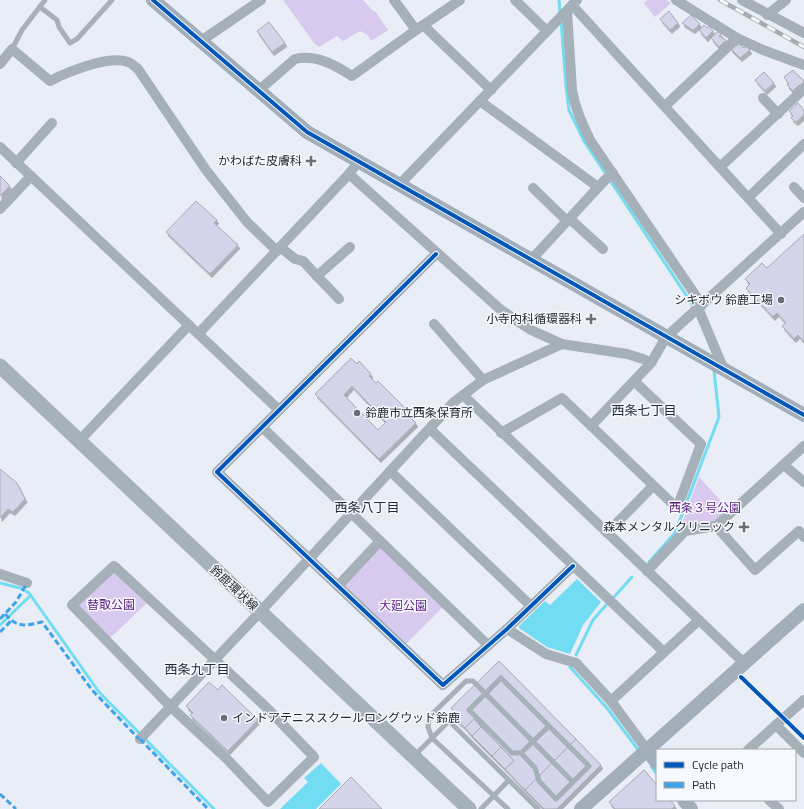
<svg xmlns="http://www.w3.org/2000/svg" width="804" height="809" font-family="'Titillium Web','Noto Sans JP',sans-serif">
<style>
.green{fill:#d8c9ee}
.water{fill:#71dcf2}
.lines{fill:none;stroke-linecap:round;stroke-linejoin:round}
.stream{stroke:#71dcf2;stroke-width:3}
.building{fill:#d4d4ea;stroke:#a9aab3;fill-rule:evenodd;filter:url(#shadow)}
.lane{stroke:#a5b0b9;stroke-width:5}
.street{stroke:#a5b0b9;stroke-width:10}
.secondary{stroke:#a2aeb9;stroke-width:14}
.primary{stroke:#a6b2ba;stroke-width:15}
.rail-casing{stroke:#a5acb3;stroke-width:4.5}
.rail{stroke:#f6f9fe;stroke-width:3;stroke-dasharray:9;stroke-linecap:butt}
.quiet{stroke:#3ea3eb;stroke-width:3;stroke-dasharray:6 3;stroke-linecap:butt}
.cycleway-casing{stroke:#f6f9fe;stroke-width:6}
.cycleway{stroke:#0057b8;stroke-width:4}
.poi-dot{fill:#696e77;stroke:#f6f9fe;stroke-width:1.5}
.labels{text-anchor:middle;stroke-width:3;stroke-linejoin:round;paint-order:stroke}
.poi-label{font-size:12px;fill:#242932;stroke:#f6f9fe;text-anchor:end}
.park-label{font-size:12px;fill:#591d7f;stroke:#f6f9fe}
.street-label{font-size:12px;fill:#242932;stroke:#f6f9fe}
.neighbourhood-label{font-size:13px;fill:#212b3d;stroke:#f6f9fe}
</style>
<defs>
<filter id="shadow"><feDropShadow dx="2" dy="3.5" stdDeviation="0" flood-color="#0004"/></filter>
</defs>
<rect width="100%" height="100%" fill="#e9edf6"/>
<g class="green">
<polygon points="283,0 363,0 373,11 375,11 388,30 371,41 368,35 360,31 343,41 337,36 319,47 314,43"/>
<polygon points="648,0 666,0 671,3 655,17 644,3"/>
<polygon points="699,477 728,509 711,524 683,529 681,526"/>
<polygon points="377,548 382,548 443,607 405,645 345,587 344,583"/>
<polygon points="112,573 117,573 148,602 110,638 80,607 80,603"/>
</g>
<g class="water">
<polygon points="577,579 601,602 583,625 570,654 547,647 519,628 519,626 545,601 550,605"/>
<polygon points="321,763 341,784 316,809 280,809 308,782 304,778"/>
</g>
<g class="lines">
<g class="stream">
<polyline points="559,0 560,14"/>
<polyline points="561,20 566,86 569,110 584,141 690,301 694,309"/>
<polyline points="649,562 675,533 719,417 714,370"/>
<polyline points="0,583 20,588 29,593 99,692 214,809"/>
<polyline points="614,597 632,577"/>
<polyline points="0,625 30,596"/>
<polyline points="576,655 593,620 607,604"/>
<polyline points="570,667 607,708 639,751"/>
<polyline points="651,766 657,774"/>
</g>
</g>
<g class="building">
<polygon points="669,11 678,23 670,30 660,19"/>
<polygon points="691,15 700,24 693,30 682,23"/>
<polygon points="269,22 285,43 272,52 257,31"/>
<polygon points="704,25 707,28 709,26 713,31 706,38 699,30"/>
<polygon points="718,31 721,34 719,36 726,40 719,47 711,38"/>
<polygon points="734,43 737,46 740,44 743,48 746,46 750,50 740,58 730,48"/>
<polygon points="793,70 804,81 800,86 799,85 793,91 787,85 789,84 784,77"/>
<polygon points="764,72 774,83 765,91 755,80"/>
<polygon points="798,103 804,110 804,115 796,122 791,118 793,116 789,111"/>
<polygon points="0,176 10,186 0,196"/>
<polygon points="196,201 217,220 214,223 238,245 210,274 166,232"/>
<polygon points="804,234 804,342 798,335 794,339 782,326 786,323 777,313 773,317 746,288 750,284 745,279 762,263 767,268"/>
<path d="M351,358L357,364L359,361L371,374L369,376L376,383L378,381L408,411L406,413L416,423L379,459L315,394ZM352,386L386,422L378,430L344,395Z"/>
<polygon points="0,469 17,483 25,499 13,512 8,509 0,518"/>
<polygon points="499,661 576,739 525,790 505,769 514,761 474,719 465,728 451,715 454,712 451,708"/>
<polygon points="209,682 218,690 222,685 258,720 228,751 190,715 193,713 186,706"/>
<polygon points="474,719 481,727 472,736 465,728"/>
<polygon points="481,727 501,747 492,756 472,736"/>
<polygon points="576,739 601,765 557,809 544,809 525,790"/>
<polygon points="501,747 514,761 505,769 492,756"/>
<polygon points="644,770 657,785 657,800 670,800 675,806 672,809 615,809 609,802"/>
<polygon points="351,777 382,809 319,809"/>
</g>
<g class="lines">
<g class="lane">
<polyline points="40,7 57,20 59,27 70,43 77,39 112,0"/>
<polyline points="12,49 22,30 45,0"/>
<polyline points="521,753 535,768 539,781 556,799 589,766 501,678 469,710 512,753 521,753 549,726"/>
<polyline points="415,755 449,721 538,809"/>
<polyline points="481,809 508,781"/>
<polyline points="508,809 432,738 428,727 429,717 466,681 473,681 573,782"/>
</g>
<g class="street">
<polyline points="394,0 416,30 460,0"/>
<polyline points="515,0 547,31"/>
<polyline points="676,0 737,38 763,50 804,65"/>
<polyline points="742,0 804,33"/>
<polyline points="572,5 781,234"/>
<path d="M567,11L572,90C575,108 582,123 590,140L702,305"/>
<polyline points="767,15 786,0"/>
<polyline points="423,25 491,90"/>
<polyline points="201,41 261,0"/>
<path d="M0,64L12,49L50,81C67,72 109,55 128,62C132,63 135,67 138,69L206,170L247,222L277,251"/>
<path d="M258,91L295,59C316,54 335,65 352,76L416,30"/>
<polyline points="763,98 778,114"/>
<polyline points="480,101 598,187"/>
<polyline points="665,106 737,38"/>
<polyline points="0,147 279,410"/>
<polyline points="16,163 52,123"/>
<polyline points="720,167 804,89"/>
<polyline points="349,174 501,310 531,330 562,344 627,354 643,359 651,363"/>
<polyline points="400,184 577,0"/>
<polyline points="794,187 804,198"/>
<polyline points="533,188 567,221"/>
<polyline points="749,197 804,144"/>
<polyline points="0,209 31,176"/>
<polyline points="570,219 603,249"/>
<polyline points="280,247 295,259 303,261 317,276 350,247"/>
<polyline points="436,254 217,472 443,685 507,629 573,566"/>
<polyline points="531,260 605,180 613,173"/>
<polyline points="317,276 339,299"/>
<polyline points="698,308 724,370"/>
<polyline points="434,324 483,380"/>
<polyline points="199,333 349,174 359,161"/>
<polyline points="463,395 744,663"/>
<polyline points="591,426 651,363 666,337 804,212"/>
<polyline points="262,427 488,645"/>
<polyline points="430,429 664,652"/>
<polyline points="501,433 562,398 677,508 701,444 635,382"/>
<polyline points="79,441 189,325"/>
<polyline points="804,446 716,526 755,570 799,531 804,537"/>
<polyline points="784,465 804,482"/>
<polyline points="390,471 531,606"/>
<polyline points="607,533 653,486"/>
<polygon points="114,566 267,708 314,757 268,802 226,758 171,707 72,605"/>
<polyline points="647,571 685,531 716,526"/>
<polyline points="0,574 27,583"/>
<polyline points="338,586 380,541"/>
<polyline points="507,629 546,654 576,663 611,701 647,750"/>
<polyline points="611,701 699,620"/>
<polyline points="776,725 804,753"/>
<polyline points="140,739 260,612 454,402 483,380 562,344"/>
<polyline points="748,750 804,700"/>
<polyline points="769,800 779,809"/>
</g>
<g class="secondary">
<polyline points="153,0 307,132 804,415"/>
<polyline points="647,750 657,763"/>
<polyline points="684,800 691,809"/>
<polyline points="581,809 804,610"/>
</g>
<polyline class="primary" points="0,366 469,809"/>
<defs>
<polyline id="rail" points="720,0 804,47"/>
</defs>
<use href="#rail" class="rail-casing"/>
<use href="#rail" class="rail"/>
<g class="quiet">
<path d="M5,614C18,628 24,626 42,622L92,690L139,739"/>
<polyline points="0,619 16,602 27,583"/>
<polyline points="0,632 11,621"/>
<polyline points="140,739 208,809"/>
<polyline points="0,794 16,809"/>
</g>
<defs>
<g id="cycleway">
<polyline points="153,0 307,132 804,415"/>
<polyline points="436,254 217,472 443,685 507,629 573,566"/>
<polyline points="741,677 804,738"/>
</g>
</defs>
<use href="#cycleway" class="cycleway-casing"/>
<use href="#cycleway" class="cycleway"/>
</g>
<g class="poi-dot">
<path d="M309 155h4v4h4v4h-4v4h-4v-4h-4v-4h4z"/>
<circle cx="781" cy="300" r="4"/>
<path d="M589 313h4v4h4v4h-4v4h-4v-4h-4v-4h4z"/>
<circle cx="357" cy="413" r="4"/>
<path d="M742 521h4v4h4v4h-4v4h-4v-4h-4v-4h4z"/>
<circle cx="224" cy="718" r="4"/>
</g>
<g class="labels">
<g class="poi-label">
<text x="302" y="165">かわばた皮膚科</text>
<text x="773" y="304">シキボウ 鈴鹿工場</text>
<text x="582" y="323">小寺内科循環器科</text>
<text x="365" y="417" text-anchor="start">鈴鹿市立西条保育所</text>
<text x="735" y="531">森本メンタルクリニック</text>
<text x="232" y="722" text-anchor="start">インドアテニススクールロングウッド鈴鹿</text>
</g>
<g class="park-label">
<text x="705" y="512">西条３号公園</text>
<text x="111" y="609">替取公園</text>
<text x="403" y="610">大廻公園</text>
</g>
<g class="street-label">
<text transform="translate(234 588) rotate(43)" y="4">鈴鹿環状線</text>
</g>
<g class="neighbourhood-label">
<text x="644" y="415">西条七丁目</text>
<text x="367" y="512">西条八丁目</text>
<text x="197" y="674">西条九丁目</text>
</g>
</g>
<rect x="656" y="749" width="140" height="52" fill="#f6f9fe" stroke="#a2a6ac"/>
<rect x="664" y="762" width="20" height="6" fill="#0057b8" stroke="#a2a6ac"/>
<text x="692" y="769" font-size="12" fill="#242932">Cycle path</text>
<rect x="664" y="782" width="20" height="6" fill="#3ea3eb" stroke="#a2a6ac"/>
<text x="692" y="789" font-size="12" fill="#242932">Path</text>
</svg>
